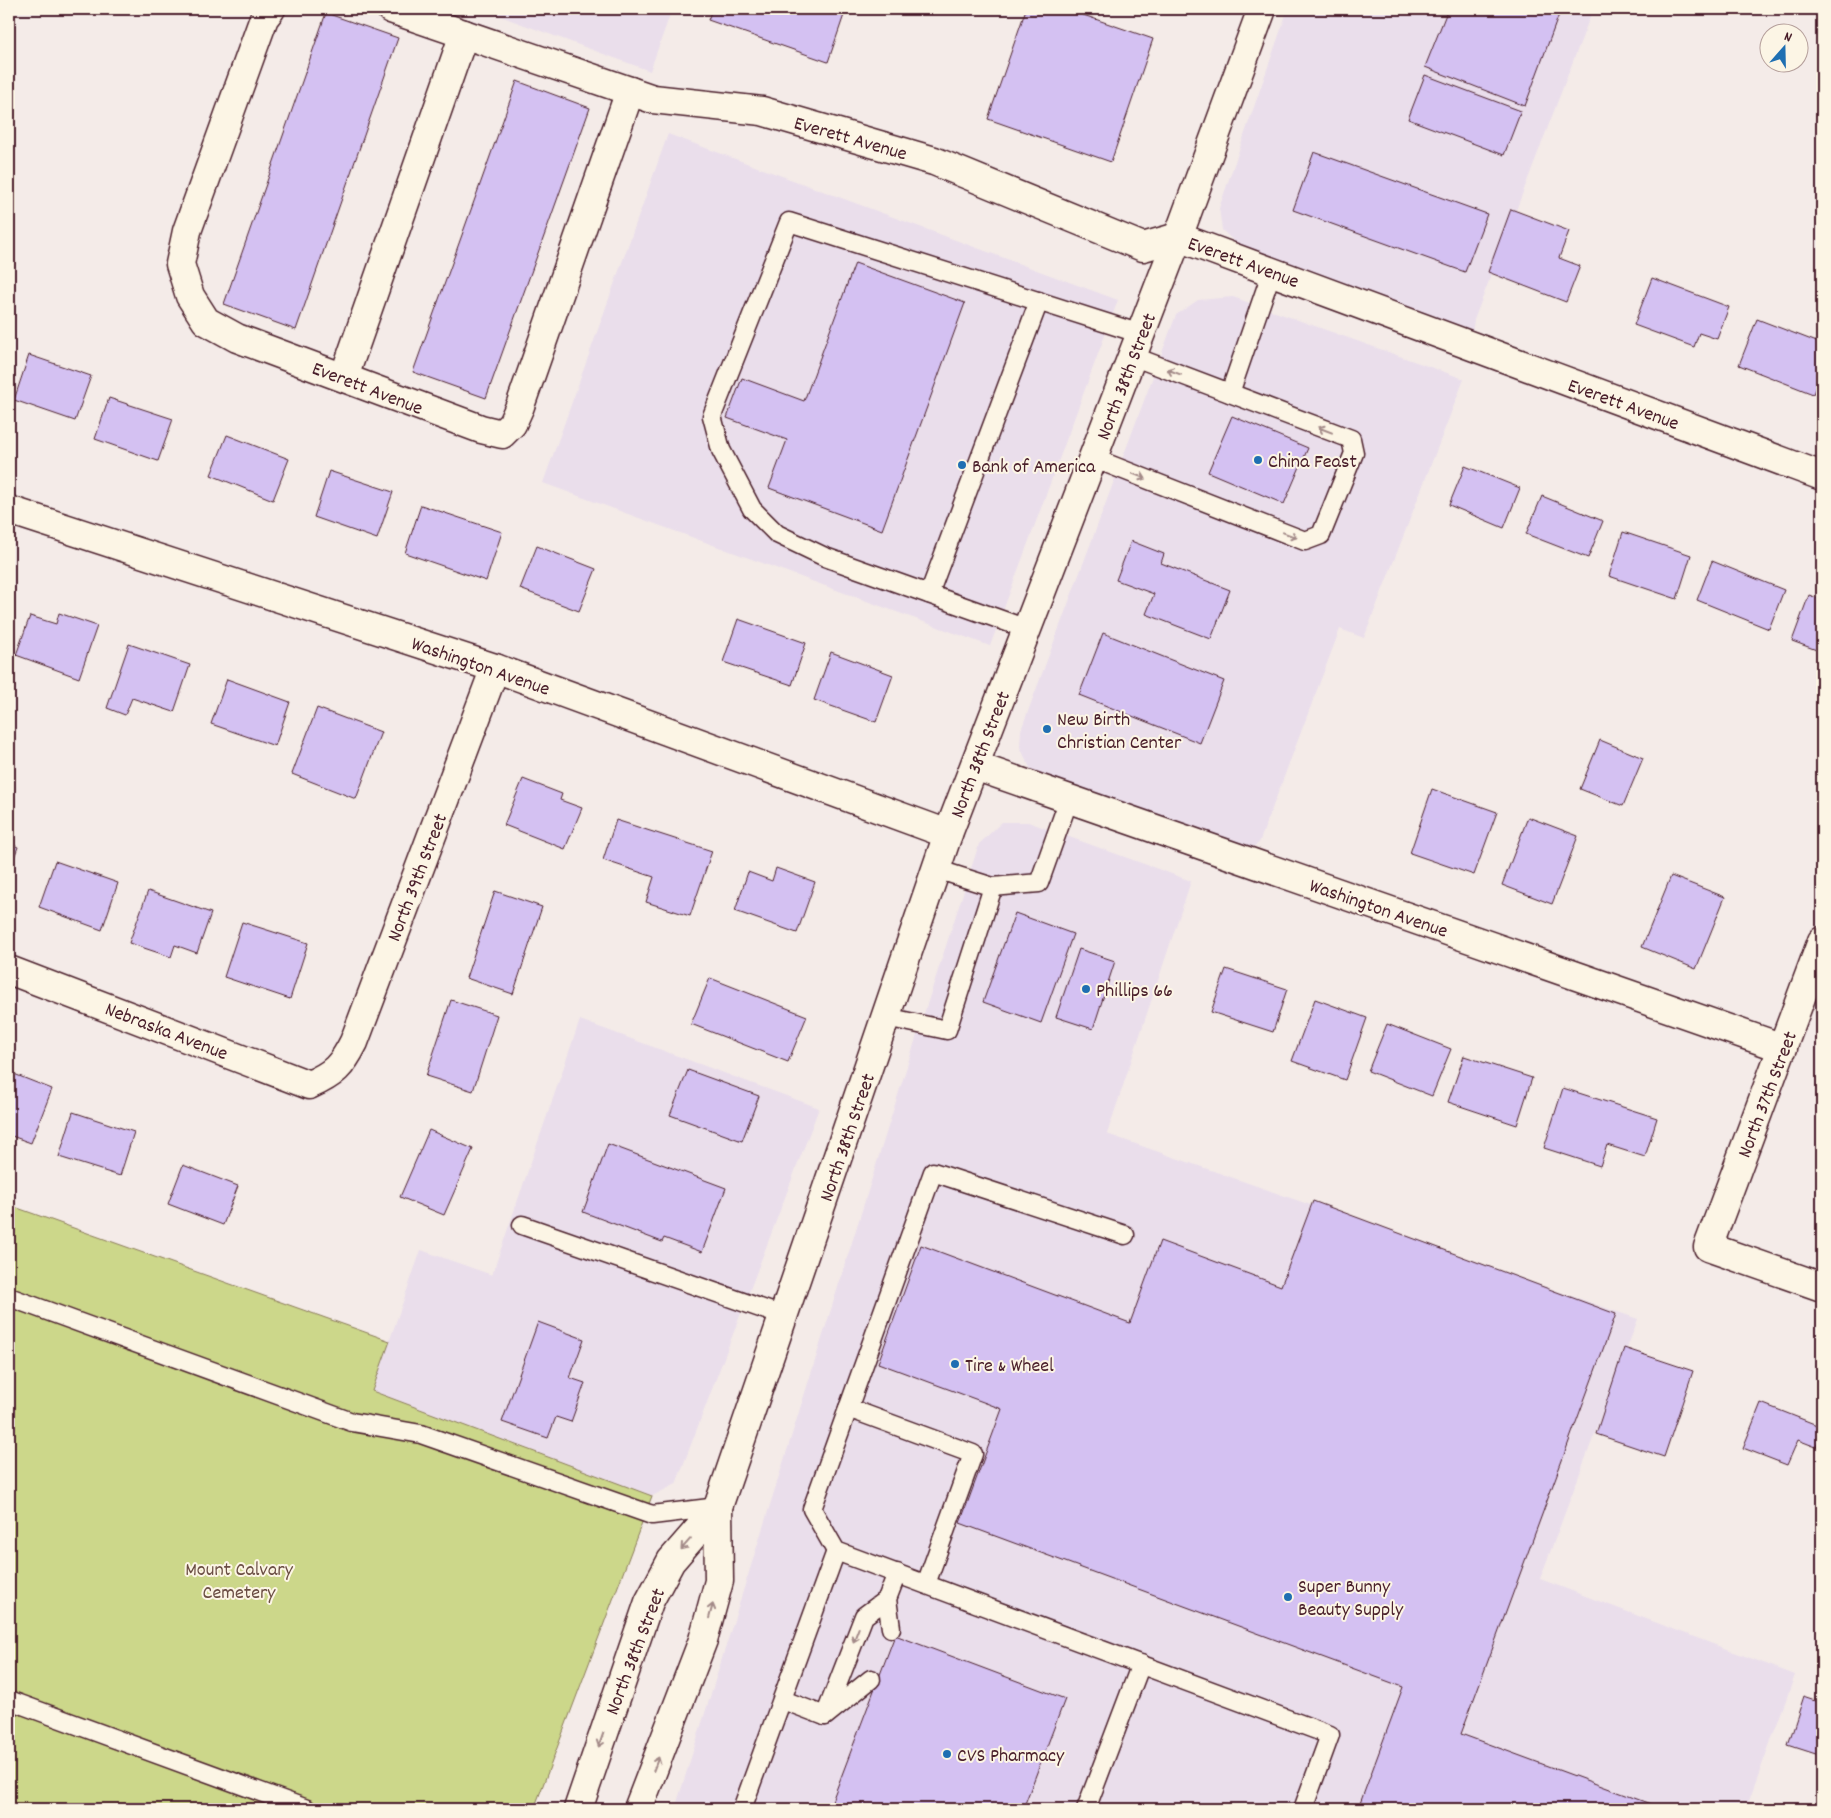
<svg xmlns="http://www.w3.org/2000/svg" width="1831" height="1818" font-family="Dekko,sans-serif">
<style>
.built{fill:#eadeeb}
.green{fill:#ccd78a;stroke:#8b7b5a}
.building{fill:#d4c1f2;stroke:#4a1f2b}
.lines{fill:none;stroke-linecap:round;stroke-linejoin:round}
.lane-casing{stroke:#4a1f2b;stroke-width:21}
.street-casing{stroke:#4a1f2b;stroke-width:31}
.secondary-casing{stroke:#4a1f2b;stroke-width:31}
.lane{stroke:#fcf5e5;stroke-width:18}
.street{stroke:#fcf5e5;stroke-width:28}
.secondary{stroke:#fcf5e5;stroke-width:28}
.oneway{stroke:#a38a88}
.poi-dot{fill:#1f6fb2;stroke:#fcf5e5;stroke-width:2}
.labels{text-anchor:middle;stroke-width:4;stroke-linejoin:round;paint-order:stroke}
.street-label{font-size:20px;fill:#4a1f2b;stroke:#fcf5e5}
.poi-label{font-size:20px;fill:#4a1f2b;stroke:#fcf5e5;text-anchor:start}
.park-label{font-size:20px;fill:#6a4d43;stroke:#fcf5e5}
</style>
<rect width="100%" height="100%" fill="#f4ebe8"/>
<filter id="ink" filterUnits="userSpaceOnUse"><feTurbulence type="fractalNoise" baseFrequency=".02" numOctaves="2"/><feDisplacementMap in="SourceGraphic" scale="10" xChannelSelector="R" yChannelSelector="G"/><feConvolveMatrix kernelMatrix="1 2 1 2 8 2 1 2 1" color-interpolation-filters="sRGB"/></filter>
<g filter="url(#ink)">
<g class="built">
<polygon points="481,9 672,9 650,71"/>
<polygon points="1288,9 1593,9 1474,320 1472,333 1238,245 1222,230 1219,208"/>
<polygon points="668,134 1118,300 990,646 543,483"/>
<polygon points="1233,297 1464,379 1364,638 1340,629 1259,843 1251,848 1031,770 1020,747 1021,730 1176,315 1198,300"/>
<polygon points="1002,822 1028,822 1191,881 1107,1134 1638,1319 1540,1579 1795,1675 1746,1809 675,1809 908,1063 979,844"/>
<polygon points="580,1020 819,1108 676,1484 652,1496 372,1391 421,1250 492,1275"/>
</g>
<polygon class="green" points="9,1205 390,1341 372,1391 652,1496 534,1809 9,1809"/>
<g class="building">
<polygon points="712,9 846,9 828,62 708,20"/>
<polygon points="1026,9 1066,9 1153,39 1111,162 988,119"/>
<polygon points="1448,9 1561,9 1525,106 1425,67"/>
<polygon points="326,13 398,38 296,330 224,304"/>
<polygon points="1425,75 1521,111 1504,155 1408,119"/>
<polygon points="517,81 590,108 486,398 413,372"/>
<polygon points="1314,152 1487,214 1465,272 1293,210"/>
<polygon points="1511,209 1569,231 1559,258 1580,266 1566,302 1488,272"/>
<polygon points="855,263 965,303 882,530 769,488 787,440 727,418 742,378 804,401"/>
<polygon points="1652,278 1729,307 1717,339 1699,333 1694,347 1634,325"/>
<polygon points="1757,319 1822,344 1822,370 1813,394 1739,365"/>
<polygon points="29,355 91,376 75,421 14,400"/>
<polygon points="109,398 173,419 158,461 95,439"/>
<polygon points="1232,416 1308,448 1284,504 1208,472"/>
<polygon points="227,435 289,459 273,500 211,475"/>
<polygon points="1465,466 1520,488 1504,528 1449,505"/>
<polygon points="329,471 393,492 377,539 314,517"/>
<polygon points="1542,496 1603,521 1588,558 1526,534"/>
<polygon points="421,505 502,532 486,581 405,553"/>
<polygon points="1623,532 1691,555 1677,599 1609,576"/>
<polygon points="1131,541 1164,554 1161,563 1230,590 1211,639 1146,614 1154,594 1116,580"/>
<polygon points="537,546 596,569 579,611 520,589"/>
<polygon points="1712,561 1784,590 1769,629 1697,600"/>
<polygon points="1809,595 1822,600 1822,652 1792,641"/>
<polygon points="59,613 97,626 79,678 16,655 30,616 56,624"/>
<polygon points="738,619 806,643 792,685 723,662"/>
<polygon points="1103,633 1224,681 1200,743 1079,695"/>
<polygon points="129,644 190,665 174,712 132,698 125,715 107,708"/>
<polygon points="831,652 893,675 876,722 814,700"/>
<polygon points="227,679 290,702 275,746 211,724"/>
<polygon points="317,708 381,732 356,799 292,774"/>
<polygon points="1600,740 1643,758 1623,806 1580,789"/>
<polygon points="523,779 562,794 560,800 582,808 565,849 504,825"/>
<polygon points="1432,789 1497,812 1474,875 1410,853"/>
<polygon points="1528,817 1578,836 1552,904 1502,885"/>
<polygon points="616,820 712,851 690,916 646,902 654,877 603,860"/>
<polygon points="9,843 18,847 9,871"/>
<polygon points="55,861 118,883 102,930 39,907"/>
<polygon points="776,868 815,882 797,933 735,911 748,872 772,881"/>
<polygon points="1671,876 1725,897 1696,969 1642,947"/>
<polygon points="148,891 211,913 197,953 175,945 171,957 129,943"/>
<polygon points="495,891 542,907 513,994 466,978"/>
<polygon points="1015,913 1073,934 1041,1023 983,1002"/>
<polygon points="242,922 308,943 290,999 224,977"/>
<polygon points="1079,949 1115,961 1093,1029 1056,1017"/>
<polygon points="1226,969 1287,989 1273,1032 1211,1012"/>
<polygon points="710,978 807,1016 788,1062 691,1024"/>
<polygon points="1315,999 1367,1018 1345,1080 1292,1061"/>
<polygon points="451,1000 497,1015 473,1091 426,1076"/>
<polygon points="1387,1024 1451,1049 1432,1096 1368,1071"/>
<polygon points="1464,1056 1532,1078 1517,1125 1448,1102"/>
<polygon points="688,1070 759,1096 742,1141 670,1115"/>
<polygon points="9,1072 52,1089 31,1143 9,1135"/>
<polygon points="1563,1088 1657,1118 1645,1157 1607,1145 1600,1166 1544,1148"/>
<polygon points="73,1112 134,1132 120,1176 59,1157"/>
<polygon points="429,1130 473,1149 444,1215 400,1197"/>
<polygon points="608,1144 726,1188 702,1252 664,1238 662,1242 583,1212"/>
<polygon points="183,1165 238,1186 223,1225 168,1204"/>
<polygon points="1313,1201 1616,1314 1461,1734 1664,1809 1358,1809 1403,1687 960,1523 1002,1409 878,1363 921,1245 1130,1323 1160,1241 1281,1286"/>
<polygon points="538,1322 584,1339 570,1378 585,1383 571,1422 556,1417 548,1438 502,1422"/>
<polygon points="1624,1348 1693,1371 1664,1457 1596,1434"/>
<polygon points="1761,1403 1822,1427 1822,1433 1816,1447 1798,1440 1787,1465 1743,1448"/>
<polygon points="895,1635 1065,1699 1023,1809 829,1809"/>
<polygon points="1804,1696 1822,1702 1822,1756 1788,1745"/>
</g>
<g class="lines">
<defs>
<g id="lane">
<polyline points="1230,393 1272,271"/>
<polyline points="1093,458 1305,541 1321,535 1354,453 1351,439 1132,356"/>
<polyline points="929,594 1039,301"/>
<polyline points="1027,629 825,557 777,534 752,509 721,450 712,416 789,222 1141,334"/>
<polyline points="936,869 993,887 1039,883 1069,799"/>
<polyline points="886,1017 947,1030 993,887"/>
<polyline points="522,1225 783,1316"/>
<polyline points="1125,1235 933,1172 812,1509 836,1551 1330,1735 1303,1809"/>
<polyline points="9,1297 352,1422 421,1434 652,1515 718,1507"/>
<polyline points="848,1408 973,1454 926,1584"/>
<polyline points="891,1628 887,1599 897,1573"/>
<polyline points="9,1700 307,1809"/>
<polyline points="783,1700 825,1716 871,1679"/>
<polyline points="825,1716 864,1616 887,1599"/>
<polyline points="742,1809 836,1551"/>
<polyline points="1086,1809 1141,1664"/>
</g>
<g id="street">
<polyline points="271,9 264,18 187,231 180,264 190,296 206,321 237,338 481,429 502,434 512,424 520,406 630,91"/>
<polyline points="391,9 653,99 762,111 934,161 1143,247 1178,237 1822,476"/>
<polyline points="344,377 464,34"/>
<polyline points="9,510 495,668 948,834"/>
<polyline points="975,766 1783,1048"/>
<polyline points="1822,941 1708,1247 1822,1287"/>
<path d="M9,970L309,1085C334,1074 342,1066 354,1042L495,668"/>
</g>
<g id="secondary">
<polyline points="578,1809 649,1602 671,1561 718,1507"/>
<polyline points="638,1809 703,1640 719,1581 718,1507 948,834 1178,237 1262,9"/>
</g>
</defs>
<use href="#lane" class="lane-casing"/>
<use href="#street" class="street-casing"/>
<use href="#secondary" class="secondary-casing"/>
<use href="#lane" class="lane"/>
<use href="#street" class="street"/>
<use href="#secondary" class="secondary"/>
</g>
<defs><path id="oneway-shaft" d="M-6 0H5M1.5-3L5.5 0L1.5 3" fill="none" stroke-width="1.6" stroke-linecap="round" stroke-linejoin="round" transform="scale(1.25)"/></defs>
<g class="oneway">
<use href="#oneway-shaft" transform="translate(1174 372) rotate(-159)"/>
<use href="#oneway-shaft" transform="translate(1325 430) rotate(-159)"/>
<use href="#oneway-shaft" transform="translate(1139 476) rotate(21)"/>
<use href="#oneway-shaft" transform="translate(1290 535) rotate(21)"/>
<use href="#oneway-shaft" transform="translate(686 1544) rotate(131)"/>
<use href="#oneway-shaft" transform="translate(711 1611) rotate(-75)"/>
<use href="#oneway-shaft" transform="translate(856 1635) rotate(111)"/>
<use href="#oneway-shaft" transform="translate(601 1740) rotate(109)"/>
<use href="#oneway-shaft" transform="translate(656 1764) rotate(-69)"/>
</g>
</g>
<g class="poi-dot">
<circle cx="1258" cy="460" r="5"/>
<circle cx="962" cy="465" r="5"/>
<circle cx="1047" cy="729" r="5"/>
<circle cx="1086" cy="989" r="5"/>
<circle cx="955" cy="1364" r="5"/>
<circle cx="1288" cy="1597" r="5"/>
<circle cx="947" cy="1754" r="5"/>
</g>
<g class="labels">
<g class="street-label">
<text transform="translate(851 137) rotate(16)" y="7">Everett Avenue</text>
<text transform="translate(1244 261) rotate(20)" y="7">Everett Avenue</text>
<text transform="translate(1125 376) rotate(-69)" y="7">North 38th Street</text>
<text transform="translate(368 387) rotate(21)" y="7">Everett Avenue</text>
<text transform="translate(1624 403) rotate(20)" y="7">Everett Avenue</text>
<text transform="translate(481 665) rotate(19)" y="7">Washington Avenue</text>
<text transform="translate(979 754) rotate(-69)" y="7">North 38th Street</text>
<text transform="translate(416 877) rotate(-69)" y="7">North 39th Street</text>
<text transform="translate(1379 907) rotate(19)" y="7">Washington Avenue</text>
<text transform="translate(167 1030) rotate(21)" y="7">Nebraska Avenue</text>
<text transform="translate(1766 1094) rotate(-69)" y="7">North 37th Street</text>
<text transform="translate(846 1137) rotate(-71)" y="7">North 38th Street</text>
<text transform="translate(634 1651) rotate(-69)" y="7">North 38th Street</text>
</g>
<g class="poi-label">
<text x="1268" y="467">China Feast</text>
<text x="972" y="472">Bank of America</text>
<text x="1057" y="725">New Birth<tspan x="1057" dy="23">Christian Center</tspan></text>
<text x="1096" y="996">Phillips 66</text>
<text x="965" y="1371">Tire &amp; Wheel</text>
<text x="1298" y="1592">Super Bunny<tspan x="1298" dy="23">Beauty Supply</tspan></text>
<text x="957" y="1761">CVS Pharmacy</text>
</g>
<g class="park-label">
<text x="239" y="1575">Mount Calvary<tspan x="239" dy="23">Cemetery</tspan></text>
</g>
</g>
<rect width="1831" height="1818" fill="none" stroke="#fcf5e5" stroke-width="30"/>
<rect x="15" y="15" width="1801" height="1788" fill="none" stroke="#4a1f2b" stroke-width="2" filter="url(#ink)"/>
<g transform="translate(1784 48) rotate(20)"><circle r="24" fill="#fcf5e5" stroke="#b59f9b"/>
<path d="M0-4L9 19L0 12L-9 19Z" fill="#1f6fb2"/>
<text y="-8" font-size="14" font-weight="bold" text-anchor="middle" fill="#4a1f2b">N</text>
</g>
</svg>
